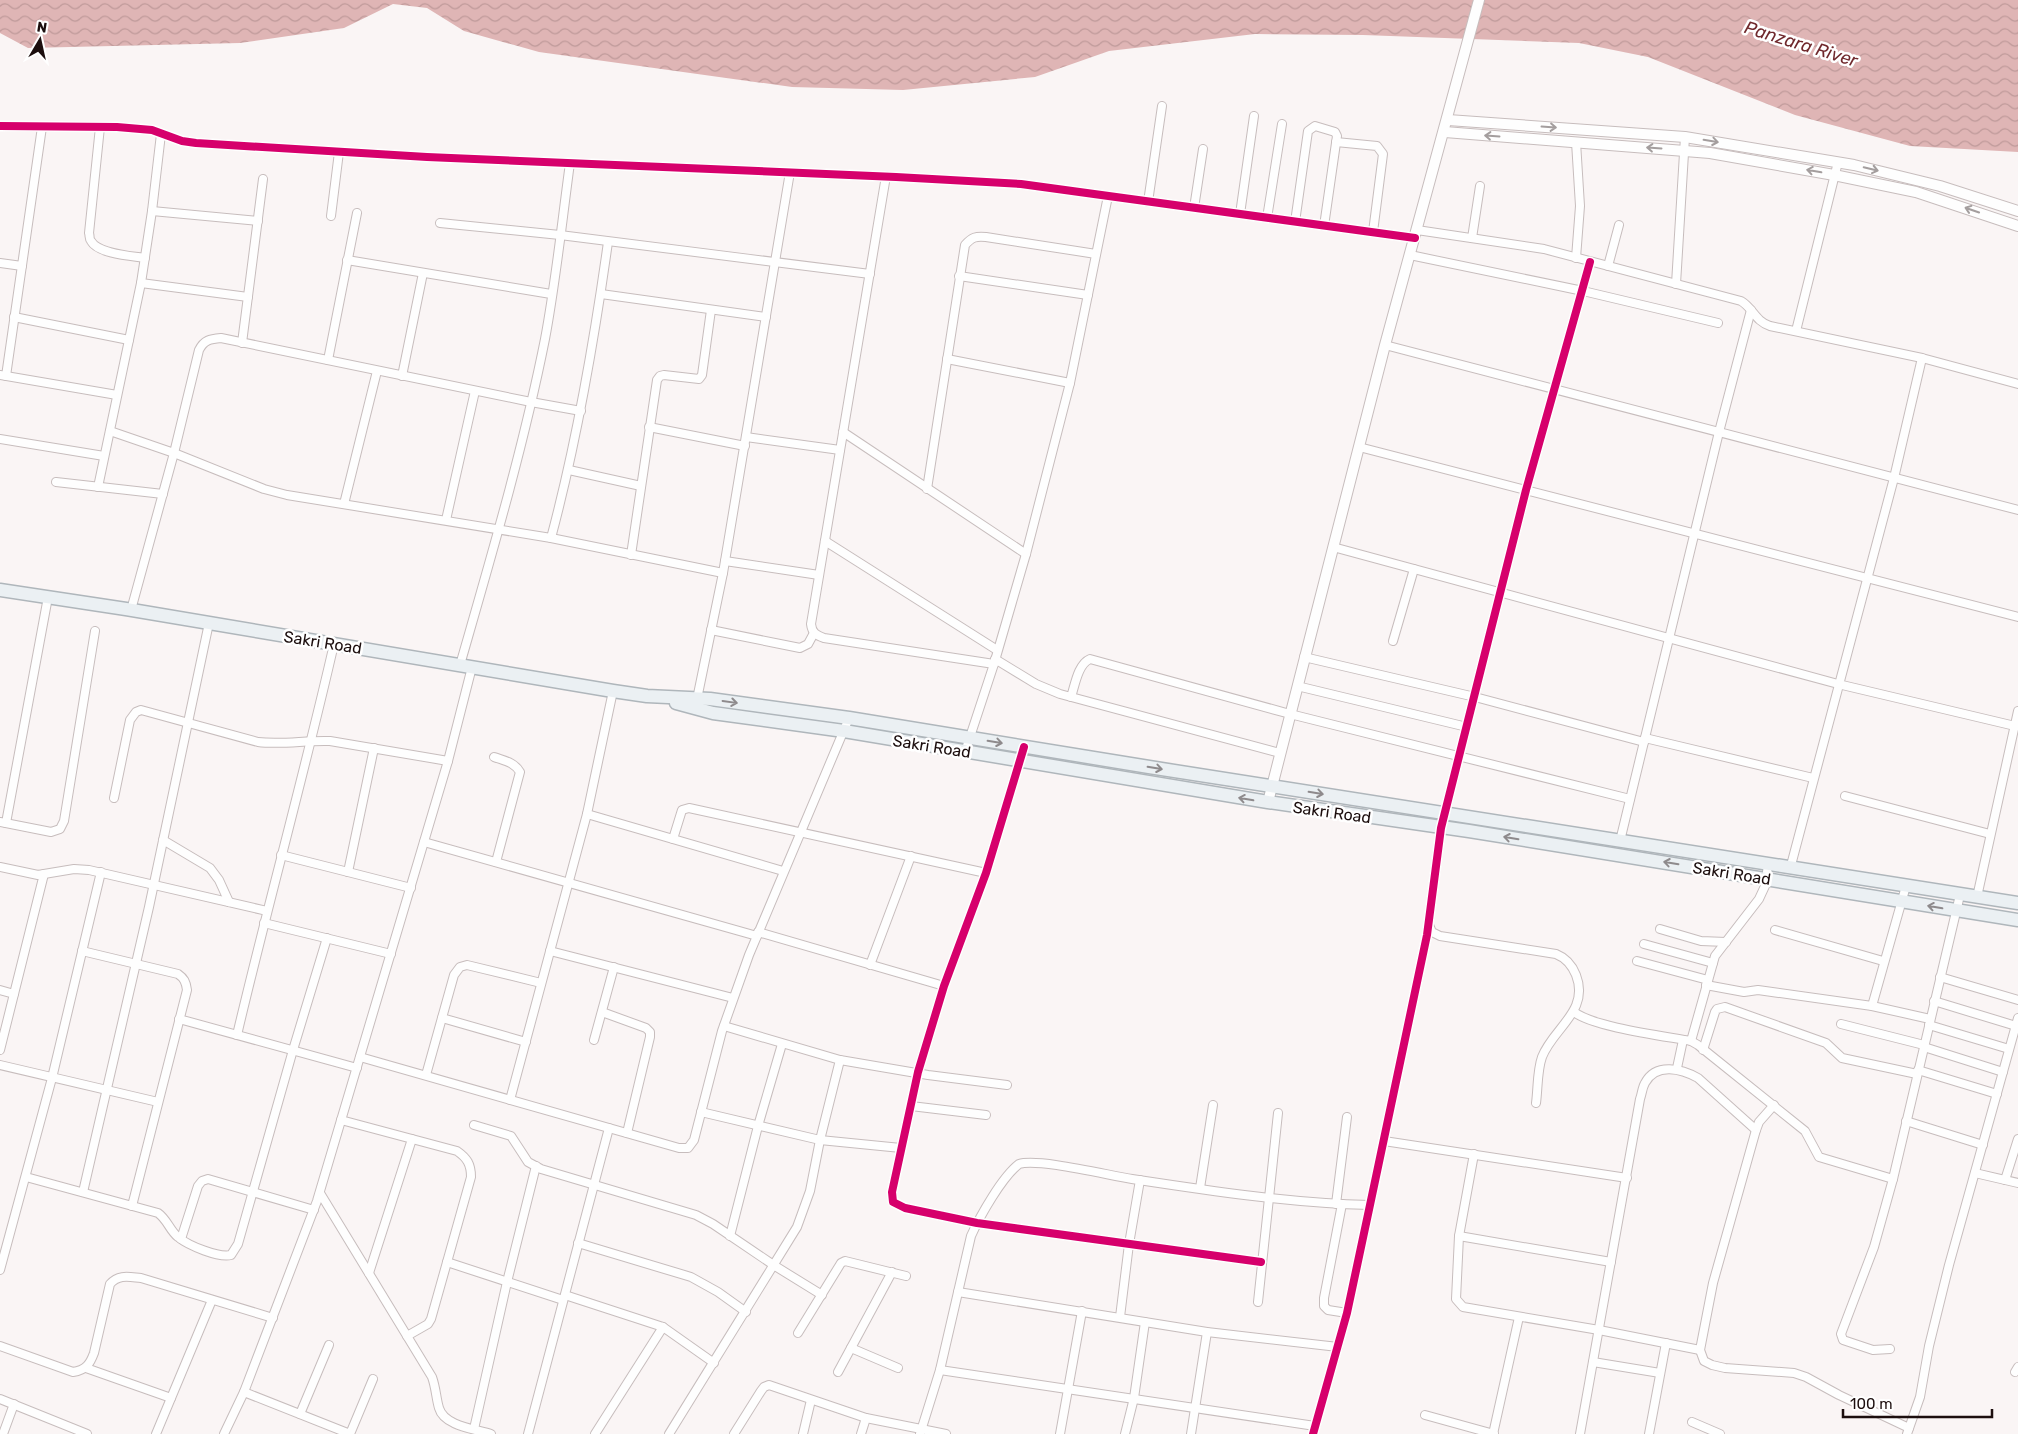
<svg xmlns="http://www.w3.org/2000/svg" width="2018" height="1434" font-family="Rubik,sans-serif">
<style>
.water{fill:url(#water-waves)}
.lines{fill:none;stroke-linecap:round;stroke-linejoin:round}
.minor-casing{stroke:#c7bdbd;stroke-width:10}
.tertiary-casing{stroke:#c7bdbd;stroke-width:12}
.primary-casing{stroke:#afb6bb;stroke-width:15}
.minor{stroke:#fefefe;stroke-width:8}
.tertiary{stroke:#fefefe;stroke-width:10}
.primary{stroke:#ebf0f3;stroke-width:12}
.cycleway-casing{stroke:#fff;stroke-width:11}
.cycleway{stroke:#d6006c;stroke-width:8}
.oneway{stroke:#a49e9e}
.oneway2{stroke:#8e8a8c}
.labels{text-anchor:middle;stroke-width:5;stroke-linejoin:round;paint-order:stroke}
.street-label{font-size:16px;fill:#1c0e0e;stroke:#fff}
.water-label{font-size:18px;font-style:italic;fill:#70292d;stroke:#fff}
</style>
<defs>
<pattern id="water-waves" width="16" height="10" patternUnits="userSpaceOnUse" patternTransform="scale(1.25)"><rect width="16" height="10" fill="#dfb5b5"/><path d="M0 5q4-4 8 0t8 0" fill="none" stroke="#bf9a9a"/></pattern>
</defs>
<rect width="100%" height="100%" fill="#faf5f5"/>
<polygon class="water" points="0,0 2018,0 2018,152 1910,146 1795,115 1648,57 1579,43 1363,35 1255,34 1109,51 1035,77 903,90 792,87 539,52 464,31 427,8 393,4 344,28 240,43 28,48 0,33"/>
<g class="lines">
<defs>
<g id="minor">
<polyline points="0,126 117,127 152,130 182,141 196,143 427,157 896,177 1021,184 1415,238"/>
<path d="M100,127L89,233C90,236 89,239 91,241C98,254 132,256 145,258"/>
<polyline points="1336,142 1377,146 1383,154 1373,232"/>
<path d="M886,176L811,624C812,633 816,635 824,638L994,664"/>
<polyline points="1148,202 1162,106"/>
<polyline points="1194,208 1203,149"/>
<polyline points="152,211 258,221"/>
<polyline points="1240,214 1254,116"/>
<polyline points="331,216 339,152"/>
<polyline points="1267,218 1282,124"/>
<polyline points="1295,222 1308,131 1315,126 1335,132 1337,136 1324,226"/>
<polyline points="440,223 560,235 870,274"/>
<path d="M1417,230L1544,249L1741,301C1753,308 1755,321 1770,326L1922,358L2018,384"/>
<polyline points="1472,238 1480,186"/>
<polyline points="1410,255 1583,291 1718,323"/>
<polyline points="1576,258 1580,206 1576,142"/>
<polyline points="347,260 551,294"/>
<polyline points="0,263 22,266"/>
<polyline points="1608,266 1619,225"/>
<polyline points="959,276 1088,295"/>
<polyline points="141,283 248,297"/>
<polyline points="1676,284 1685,137"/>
<polyline points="601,294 766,317"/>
<polyline points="14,317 129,340"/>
<polyline points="1796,331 1838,162"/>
<polyline points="242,343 263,179"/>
<polyline points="1385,345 2018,510"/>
<polyline points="947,359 1070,383"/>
<polyline points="328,360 357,213"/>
<polyline points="0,375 117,395"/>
<polyline points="6,376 42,127"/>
<polyline points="402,376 423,273"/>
<polyline points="649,427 745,446"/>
<polyline points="110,431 174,453 264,489 287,495 551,538 723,573"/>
<polyline points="843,432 1026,554"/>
<polyline points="746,437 840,450"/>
<polyline points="0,439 104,456"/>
<polyline points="1359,447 2018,617"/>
<polyline points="569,470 641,486"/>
<polyline points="56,482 163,494"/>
<polyline points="98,487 141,283 152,211 161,134"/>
<path d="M927,489L965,245C972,237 976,236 986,237L1096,254"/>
<polyline points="344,504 377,371"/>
<polyline points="446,520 475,391"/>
<path d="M551,538C577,441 594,342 608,242"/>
<polyline points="825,541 997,650"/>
<polyline points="1333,547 1838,684 2015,726"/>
<polyline points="631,555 657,380 660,376 664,375 699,379 702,375 711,310"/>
<polyline points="725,561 819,575"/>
<path d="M131,610L174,453L199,350C204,340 210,339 221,338L531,402L581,411"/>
<polyline points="711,630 800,648 808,644 814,633"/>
<polyline points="1393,641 1414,569"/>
<polyline points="1304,657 1475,697 1644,742"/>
<polyline points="995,659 1036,684 1060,694 1280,753"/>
<path d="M460,665C491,557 523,449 545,339C556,281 562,221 570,163"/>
<polyline points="1297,686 1467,727"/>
<path d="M1071,697C1075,685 1078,664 1090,659L1290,714L1630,799"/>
<polyline points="697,699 723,573 790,172"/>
<polyline points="1645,738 1813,778"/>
<polyline points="1024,747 986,873 944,986 918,1072 892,1192 893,1202 905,1208 977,1223 1261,1262"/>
<polyline points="965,752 994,664 1026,554 1070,383 1108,196"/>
<path d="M494,757C505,761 514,762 520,772L496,862"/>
<polyline points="1845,796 1990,834"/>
<path d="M114,798L130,720L136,712L141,710L258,742C282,745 306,740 330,741L448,761"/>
<polyline points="587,814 783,871"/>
<polyline points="0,822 51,832 60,829 64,821 95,631"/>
<polyline points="6,823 48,597"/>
<polyline points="673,839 682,810 689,808 986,873"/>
<polyline points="163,840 210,868 219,880 229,902"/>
<polyline points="1620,841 1719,432 1751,310"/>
<polyline points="424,842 757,936"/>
<polyline points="281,855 411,888"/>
<polyline points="0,867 38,875 74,869 89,870 267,911"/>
<polyline points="1790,869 1894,478 1922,358"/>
<polyline points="348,872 374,748"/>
<polyline points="1977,897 2018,711"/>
<polyline points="264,923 391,954"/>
<path d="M1429,925L1432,932L1440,936L1556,954C1566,958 1572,965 1576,975C1590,1011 1553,1028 1542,1057C1537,1071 1538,1089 1536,1103"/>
<polyline points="1660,929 1701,941 1726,942"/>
<polyline points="1775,930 1883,961"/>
<polyline points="758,932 944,986"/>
<polyline points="1644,944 1713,963"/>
<path d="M82,951L178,974C184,978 186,982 187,990L132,1206"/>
<polyline points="550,951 733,998"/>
<polyline points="1637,961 1708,980"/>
<polyline points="870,965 911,856"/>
<polyline points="1940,977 2018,1000"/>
<polyline points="1706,985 1744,992 1758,990 1872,1006 1930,1019"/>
<polyline points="0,990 14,994"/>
<polyline points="1934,1001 2016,1026"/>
<polyline points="1872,1006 1906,886"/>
<polyline points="602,1012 646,1028 650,1032 650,1037 627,1133"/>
<path d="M1574,1012C1593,1027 1664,1036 1691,1041L1698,1045L1805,1131L1819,1157L1893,1179"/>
<polyline points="442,1018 526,1042"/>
<polyline points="179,1019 357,1068"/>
<polyline points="1841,1024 1924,1045"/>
<polyline points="1929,1025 2009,1049"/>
<polyline points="724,1026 840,1060 928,1075 1007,1085"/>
<path d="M237,1035C268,904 304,775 334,644"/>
<polyline points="594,1040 614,967"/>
<polyline points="1691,1041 1715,956 1759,899 1765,886 1768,865"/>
<polyline points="1924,1047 2003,1072"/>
<polyline points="0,1050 44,874"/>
<polyline points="1703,1050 1715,1012 1717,1009 1725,1007 1826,1043 1842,1058 1917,1074"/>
<polyline points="360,1057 679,1148 688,1148 694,1140 722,1031 749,955 849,718"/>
<polyline points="0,1065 158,1102"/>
<polyline points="1677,1068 1683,1040"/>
<polyline points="1918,1070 1997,1094"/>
<polyline points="426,1075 454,975 460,967 467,965 541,983"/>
<polyline points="510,1100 587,814 613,691"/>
<polyline points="1774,1105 1759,1122 1756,1130 1713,1283 1700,1350 1704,1361 1712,1365 1725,1368 1794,1373 1806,1377 1839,1395 1909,1428"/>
<polyline points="911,1106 986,1115"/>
<polyline points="701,1112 820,1140 901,1148"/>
<path d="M341,1120L457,1151C467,1158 471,1164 471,1177L431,1319L428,1324L407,1336"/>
<polyline points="1906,1121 1983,1145"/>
<polyline points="474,1125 511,1136 528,1162 541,1169 696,1215 713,1224 775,1266 822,1295"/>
<polyline points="1384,1141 1627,1178"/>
<polyline points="1474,1154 1459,1236 1456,1299 1463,1307 1599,1330 1700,1350"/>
<polyline points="1975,1173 2018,1183"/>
<path d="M26,1177L158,1213C167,1219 170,1231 178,1237C189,1246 219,1258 231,1255L238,1244L293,1050L327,938"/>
<polyline points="2005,1180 2018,1139"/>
<polyline points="1200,1188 1213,1105"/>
<polyline points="83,1192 149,907 209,623"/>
<path d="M320,1193L432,1377C436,1388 436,1398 439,1408C444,1426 475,1429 491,1434"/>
<polyline points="1336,1204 1347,1117"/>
<polyline points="1342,1204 1324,1298 1324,1306 1328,1310 1347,1313"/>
<polyline points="730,1236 758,1126 782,1044"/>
<polyline points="1459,1236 1611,1262"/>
<polyline points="181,1239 198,1186 202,1181 208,1179 314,1210"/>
<polyline points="578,1243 691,1277 718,1292 746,1312"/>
<polyline points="447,1262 563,1300"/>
<polyline points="0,1270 52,1078 101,872"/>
<polyline points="369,1273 412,1139"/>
<polyline points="958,1292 1207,1332 1338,1347"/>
<polyline points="565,1295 663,1327 714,1363"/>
<polyline points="1258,1302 1278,1113"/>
<polyline points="1120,1317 1129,1244 1140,1180"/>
<polyline points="798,1333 841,1263 845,1261 906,1276"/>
<path d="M0,1346L73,1372C86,1370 90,1364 94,1353L110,1284C119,1274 129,1277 141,1278L273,1318"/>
<polyline points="851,1348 898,1368"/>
<polyline points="1890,1349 1873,1350 1843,1340 1841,1334 1874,1247 1893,1179 1960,895"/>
<polyline points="1593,1362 1660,1373"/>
<polyline points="86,1368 171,1398"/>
<polyline points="940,1370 1315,1426"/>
<polyline points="838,1372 892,1272"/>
<polyline points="2015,1372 2018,1367"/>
<polyline points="244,1392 350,1434 373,1379"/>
<polyline points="0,1399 87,1434"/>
<polyline points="300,1414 329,1345"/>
<polyline points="1425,1415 1494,1434"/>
<polyline points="1692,1422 1720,1434"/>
<polyline points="474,1429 507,1282 536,1166"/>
<polyline points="3,1434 14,1404"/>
<polyline points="156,1434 212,1300"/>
<polyline points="224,1434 244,1392 317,1201 448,761 472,667"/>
<polyline points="528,1434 609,1128"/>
<polyline points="595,1434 663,1327"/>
<polyline points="669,1434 797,1227 810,1191 820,1140 840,1060"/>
<polyline points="734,1434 761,1391 764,1387 769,1385 866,1418 946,1434"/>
<polyline points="803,1434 811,1400"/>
<polyline points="861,1434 866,1418"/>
<path d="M920,1434L940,1370L971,1236C980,1216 1002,1177 1019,1164C1038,1158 1107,1175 1132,1179C1211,1191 1290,1203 1370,1205"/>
<polyline points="1060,1434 1082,1311"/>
<polyline points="1125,1434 1134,1398 1145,1322"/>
<polyline points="1191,1434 1207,1332"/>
<polyline points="1313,1434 1347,1313 1370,1205 1427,935 1441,828 1526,490 1590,262"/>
<polyline points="1493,1434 1519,1317"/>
<path d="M1580,1434L1640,1099C1642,1094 1642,1088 1645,1083C1656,1062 1682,1069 1698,1078L1756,1130"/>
<polyline points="1649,1434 1666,1343"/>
<polyline points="1907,1434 1920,1397 1929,1346 1949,1265 2018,1018"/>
</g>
<g id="tertiary">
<polyline points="1448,120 1685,137 1854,165 1940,186 2018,211"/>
<polyline points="1445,132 1710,153 1834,175 1916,192 2018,226"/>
<polyline points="1268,802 1385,345 1479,0"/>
</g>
<g id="primary">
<polyline points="0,590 126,609 613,691 647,696 710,699 849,718 1149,767 2018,903"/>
<polyline points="676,703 713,713 844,731 1268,802 1469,831 2018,920"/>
</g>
</defs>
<use href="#minor" class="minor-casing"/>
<use href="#tertiary" class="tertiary-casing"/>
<use href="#primary" class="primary-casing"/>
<use href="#minor" class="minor"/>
<use href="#tertiary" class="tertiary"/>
<use href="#primary" class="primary"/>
<defs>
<g id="cycleway">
<polyline points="0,126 117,127 152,130 182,141 196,143 427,157 896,177 1021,184 1415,238"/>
<polyline points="1024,747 986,873 944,986 918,1072 892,1192 893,1202 905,1208 977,1223 1261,1262"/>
<polyline points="1313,1434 1347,1313 1370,1205 1427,935 1441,828 1526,490 1590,262"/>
</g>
</defs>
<use href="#cycleway" class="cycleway-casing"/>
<use href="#cycleway" class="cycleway"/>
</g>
<defs><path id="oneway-shaft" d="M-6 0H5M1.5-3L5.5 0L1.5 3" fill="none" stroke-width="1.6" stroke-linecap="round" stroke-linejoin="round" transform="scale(1.25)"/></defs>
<g class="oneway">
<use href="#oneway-shaft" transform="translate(1549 127) rotate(4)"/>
<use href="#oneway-shaft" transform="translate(1492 136) rotate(-176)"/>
<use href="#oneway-shaft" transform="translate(1711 141) rotate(9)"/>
<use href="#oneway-shaft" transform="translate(1654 148) rotate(-176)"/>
<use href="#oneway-shaft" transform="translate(1871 169) rotate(13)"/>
<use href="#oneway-shaft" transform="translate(1814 171) rotate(-170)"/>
<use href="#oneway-shaft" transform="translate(1972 210) rotate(-161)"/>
</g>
<g class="oneway2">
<use href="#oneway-shaft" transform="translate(730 702) rotate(8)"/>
<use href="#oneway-shaft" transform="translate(995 742) rotate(9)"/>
<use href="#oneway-shaft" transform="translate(1155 768) rotate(9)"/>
<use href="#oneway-shaft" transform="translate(1316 793) rotate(9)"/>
<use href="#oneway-shaft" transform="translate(1246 799) rotate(-170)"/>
<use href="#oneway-shaft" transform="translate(1511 838) rotate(-171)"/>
<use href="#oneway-shaft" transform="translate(1671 863) rotate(-171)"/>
<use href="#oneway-shaft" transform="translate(1935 907) rotate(-170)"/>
</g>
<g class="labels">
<g class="street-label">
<text transform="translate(323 642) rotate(9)" y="6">Sakri Road</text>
<text transform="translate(932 746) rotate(9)" y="6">Sakri Road</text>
<text transform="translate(1332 812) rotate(8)" y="6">Sakri Road</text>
<text transform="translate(1732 873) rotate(9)" y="6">Sakri Road</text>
</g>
<g class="water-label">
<text transform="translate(1801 44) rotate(17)" y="6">Panzara River</text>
</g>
</g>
<g transform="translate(40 40) rotate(9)" stroke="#ffffff" stroke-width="4" paint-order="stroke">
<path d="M0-4L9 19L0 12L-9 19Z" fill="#1c0e0e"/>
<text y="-8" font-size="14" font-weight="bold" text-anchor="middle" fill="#1c0e0e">N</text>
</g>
<path d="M1843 1409v8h149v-8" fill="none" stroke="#1c0e0e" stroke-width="2.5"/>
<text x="1850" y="1409" font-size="15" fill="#1c0e0e" stroke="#ffffff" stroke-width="4" paint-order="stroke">100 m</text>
</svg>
